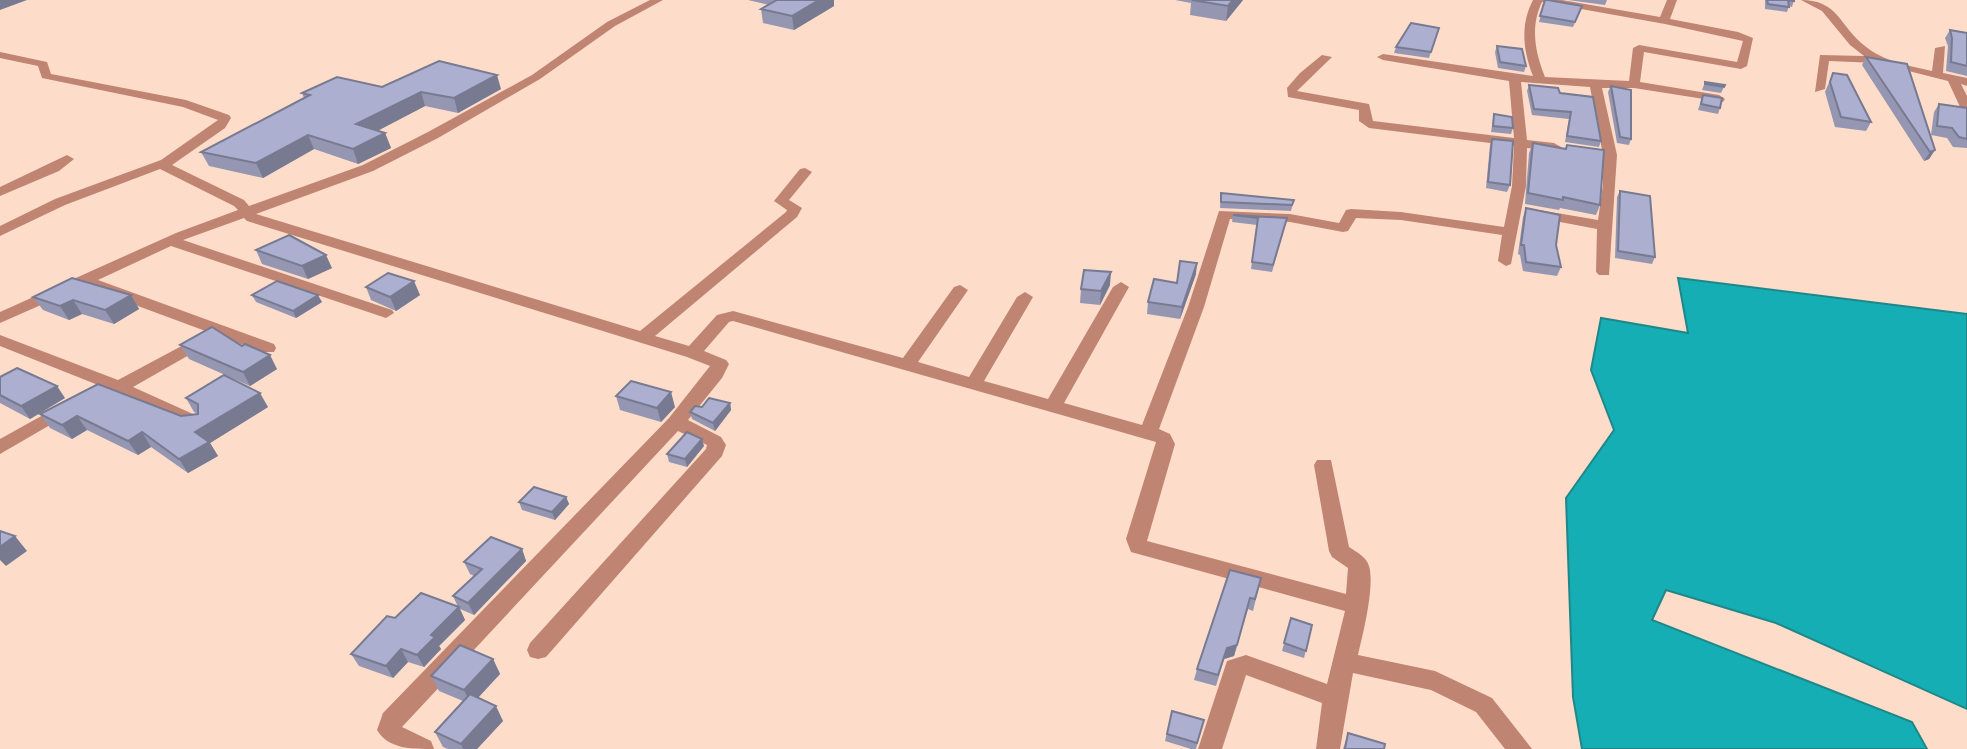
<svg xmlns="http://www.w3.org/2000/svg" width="1967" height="749" font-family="'Nunito Sans',sans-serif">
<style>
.water{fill:#15aeb4;stroke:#208789;stroke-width:2}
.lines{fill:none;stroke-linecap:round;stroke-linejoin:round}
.minor{fill:#c08473;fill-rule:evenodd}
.wall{fill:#9496b2}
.shaded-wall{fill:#787a91}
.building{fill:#acafcf;stroke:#787a91;stroke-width:2}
</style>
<rect width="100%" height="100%" fill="#fdddc9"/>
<polygon class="water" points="1678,278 1967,314 1967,709 1776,623 1666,590 1652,620 1912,722 1927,749 1582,749 1573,697 1566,498 1614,430 1591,370 1601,318 1688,333"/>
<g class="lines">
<g class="minor">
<path d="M650,0H663L615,26L540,79L438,138L373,171L256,214L640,331L786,212L787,210L774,201L800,169L805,168L812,172L789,200L802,208L797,217L655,336L689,346L717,315L733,311L903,358L954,287L960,285L968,290L918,362L969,377L1017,297L1025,292L1033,297L984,381L1048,399L1113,287L1121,282L1129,287L1064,403L1142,425L1188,307L1219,211L1290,214L1339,223L1346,210L1351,209L1401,212L1504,227L1512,186L1514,146L1369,128L1359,121V110L1288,97L1287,88L1300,73L1322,55L1332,57L1297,91L1369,104L1373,121L1514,138L1509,81L1383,60L1377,57L1383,54L1533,76C1523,50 1520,25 1533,0H1562L1660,17L1667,0H1677L1670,19L1738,32L1753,38L1747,66L1741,69L1644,52L1640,82L1719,95L1725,99L1723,102L1634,88H1602L1617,155L1609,275H1599L1596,272L1597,229L1539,218L1532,214L1539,210L1598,220L1603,185V155L1590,87L1521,82L1527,140L1554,143L1561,147L1554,151L1527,148L1526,186L1511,264L1506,266L1498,261L1502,235L1401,220L1356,218L1348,231L1343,232L1290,222L1230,219L1204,307L1159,429L1170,434L1175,444L1147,541L1346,594L1348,568L1332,557L1329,551L1314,465L1317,460H1331L1349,547C1356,552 1366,556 1369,566C1375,586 1363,634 1358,655L1435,671L1492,698L1532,749H1505L1476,712L1431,690L1353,673L1340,749H1316L1322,703L1246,675L1222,749H1198L1227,661L1246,655L1327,684L1345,611L1131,552L1126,539L1156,442L733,321L729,322L704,351L726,360L729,364L722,378L688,420L721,437L726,445L722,456L546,657L538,659L530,657L527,650L530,643L706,449L707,445L678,431L402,727L431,741L434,749C411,749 388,749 377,730L383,713L669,418L710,366L687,357L247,221L244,218L183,240L392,310L394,313L386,318L380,316L171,246L98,280L274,344L276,348L274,352H262L84,286L0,323V312L176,233L238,210L234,206L160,169L65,205L0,236V226L55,199L161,160L218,120L183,107L42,78L38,66L0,58V52L47,62L51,74L186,100L229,115L231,118L225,128L172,165L244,200L249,206L363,165L428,132L532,75L607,22ZM1542,2L1665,24L1743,41L1737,62L1639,45L1633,48L1629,81L1545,77C1535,52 1530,27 1542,2Z"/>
<path d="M1801,0C1839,0 1839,26 1865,46C1883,61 1909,66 1932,71L1935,48L1945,46L1943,73L1967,78V86L1961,84L1967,96V113L1961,109L1948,81L1877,63L1829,61L1825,89L1815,92L1820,55L1864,56L1850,45L1822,11Z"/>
<polygon points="67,155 74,159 59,171 0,196 0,187"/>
<polygon points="204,334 212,339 210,343 133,387 204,419 206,423 204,427 197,429 103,387 0,346 0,335 118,380"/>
<polygon points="63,404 69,406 72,410 69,414 0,454 0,439"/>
</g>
</g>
<g class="wall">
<polygon points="748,0 834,0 834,6 794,30 763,23 761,9 769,5"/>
<polygon points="1175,0 1243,0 1226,21 1190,15 1191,3"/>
<polygon points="1545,0 1582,6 1573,27 1539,22"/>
<polygon points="1568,0 1607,0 1605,5"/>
<polygon points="1765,0 1794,0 1792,7 1789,6 1787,12 1765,9"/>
<polygon points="1439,28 1429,58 1394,53 1396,47"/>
<polygon points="1950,30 1967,33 1967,76 1946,71 1948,46 1945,38"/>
<polygon points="1497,46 1526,66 1524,72 1498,68 1495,52"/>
<polygon points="1866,57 1935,150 1929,159 1924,161 1862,65"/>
<polygon points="1833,73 1871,122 1866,131 1835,127 1825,92"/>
<polygon points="1705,82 1724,87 1721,93 1702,90"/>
<polygon points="1529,85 1560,93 1601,141 1599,147 1565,142 1569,119 1532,115 1527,91"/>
<polygon points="1611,86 1631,139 1629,145 1617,143 1608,92"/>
<polygon points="382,87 501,89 458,113 425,106 377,131 385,133 391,148 358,164 314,149 263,178 209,166 201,152 304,98 302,93"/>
<polygon points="1703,95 1720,108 1718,114 1698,110"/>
<polygon points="1939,104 1967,108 1967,148 1953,147 1947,138 1931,135 1934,112"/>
<polygon points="1494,114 1513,128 1511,134 1491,132"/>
<polygon points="1492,139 1510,185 1507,192 1486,188 1490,145"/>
<polygon points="1533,143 1565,149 1567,145 1600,205 1596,215 1560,208 1559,210 1525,204 1529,153"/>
<polygon points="1620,191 1655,257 1652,264 1615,258 1617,197"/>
<polygon points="1221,193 1294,200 1291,211 1220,208"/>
<polygon points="1526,208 1556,245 1561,267 1557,276 1523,271 1520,255 1518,254 1523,217"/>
<polygon points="1233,215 1287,218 1272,272 1251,269 1257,225 1232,222"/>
<polygon points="256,250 332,268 308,279 262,264"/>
<polygon points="1196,274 1180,319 1147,314 1148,302 1177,283"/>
<polygon points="1110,285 1100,305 1080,303 1081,289"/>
<polygon points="366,287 420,295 396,311 371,300"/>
<polygon points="131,295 139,309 114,324 82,314 69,320 43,310 33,297"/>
<polygon points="252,295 322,302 296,318 256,302"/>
<polygon points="180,345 277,369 250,386 189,359"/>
<polygon points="0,377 65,398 30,419 0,403"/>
<polygon points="616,396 675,407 661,422 620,410"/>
<polygon points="186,398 268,407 210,443 218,456 188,473 151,447 138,455 87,430 72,439 50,428 40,414 181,416 198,414 194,412"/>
<polygon points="730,403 731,410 715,431 692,419 690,412 702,407"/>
<polygon points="704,446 687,467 669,462 667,454"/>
<polygon points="566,497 569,504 555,520 522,510 519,502"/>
<polygon points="522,549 526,561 474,615 460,609 465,620 439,646 441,649 424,667 408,662 393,678 359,666 351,654 395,618 458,607 453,596 474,576 470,574 464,562"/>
<polygon points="1261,578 1253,611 1248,609 1234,656 1224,659 1216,686 1194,680 1197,669"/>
<polygon points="1291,618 1312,625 1304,658 1282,651"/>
<polygon points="493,659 500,674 478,698 503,721 477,749 448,749 443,747 435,732 463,701 439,691 431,676"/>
<polygon points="1172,711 1204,720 1196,749 1191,749 1165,741"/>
<polygon points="1348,733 1384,749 1343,749"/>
</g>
<g class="shaded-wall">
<polygon points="0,0 27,0 0,10"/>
<polygon points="818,0 834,0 834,6 794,30 792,16"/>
<polygon points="1233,0 1243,0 1226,21 1228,6"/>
<polygon points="497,75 501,89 458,113 454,98"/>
<polygon points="421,92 425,106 362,139 356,124"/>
<polygon points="385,133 391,148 358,164 353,149"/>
<polygon points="308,135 314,149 263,178 256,163"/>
<polygon points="1935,150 1929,159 1924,161 1930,152"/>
<polygon points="326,255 332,268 308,279 302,266"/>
<polygon points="1197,263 1196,274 1180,319 1182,307"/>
<polygon points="1111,272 1110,285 1100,305 1101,291"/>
<polygon points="414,281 420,295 396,311 390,297"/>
<polygon points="131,295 139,309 114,324 105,310"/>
<polygon points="318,295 322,302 296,318 293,311"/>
<polygon points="73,300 82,314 69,320 60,306"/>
<polygon points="270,355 277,369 250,386 243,372"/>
<polygon points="57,386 65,398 30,419 21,406"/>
<polygon points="671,392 675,407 661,422 657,408"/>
<polygon points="260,393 268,407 210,443 218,456 188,473 179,459 195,432"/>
<polygon points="730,403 731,410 715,431 713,423"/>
<polygon points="77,416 87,430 72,439 62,425"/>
<polygon points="142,432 151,447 138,455 128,441"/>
<polygon points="702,439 704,446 687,467 685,459"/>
<polygon points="566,497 569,504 555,520 552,512"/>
<polygon points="15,536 27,551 6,566 0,560 0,547"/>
<polygon points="522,549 526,561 474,615 468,603"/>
<polygon points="1250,598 1234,656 1224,659 1216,686 1227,648"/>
<polygon points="459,607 465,620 439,646 441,649 424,667 417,655 431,635"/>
<polygon points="401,649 408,662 393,678 386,666"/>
<polygon points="493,659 500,674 471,705 464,690"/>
<polygon points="496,706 503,721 477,749 463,749 461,744"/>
</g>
<g class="building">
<polygon points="777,0 819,0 792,16 761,9"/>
<polygon points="1192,0 1233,0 1228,6"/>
<polygon points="1545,0 1548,0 1582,6 1575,22 1540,16"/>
<polygon points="1767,0 1794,0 1794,1 1788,0 1789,7 1768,4"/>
<polygon points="1411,23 1439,28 1431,52 1396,47"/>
<polygon points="1950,30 1967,33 1967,66 1951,62 1952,38"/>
<polygon points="1497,46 1522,49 1526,66 1500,62"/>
<polygon points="1866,57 1907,64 1935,150 1930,152"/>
<polygon points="439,61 497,75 454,98 421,92 356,124 385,133 353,149 308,135 256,163 201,152 310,95 302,93 337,77 382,87"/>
<polygon points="1833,73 1847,75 1871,122 1841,117 1830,82"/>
<polygon points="1705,82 1725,85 1724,87 1705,84"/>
<polygon points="1529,85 1558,88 1560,93 1593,97 1601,141 1567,136 1571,112 1534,109"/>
<polygon points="1611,86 1631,90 1631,139 1620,137"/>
<polygon points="1703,95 1722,98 1720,108 1701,104"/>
<polygon points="1939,104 1967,108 1967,139 1959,137 1952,128 1937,126"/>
<polygon points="1494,114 1512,117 1513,128 1493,126"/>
<polygon points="1492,139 1513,141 1510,185 1488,182"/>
<polygon points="1533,143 1566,149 1567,145 1604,150 1600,205 1563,197 1563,200 1528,193"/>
<polygon points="1620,191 1650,196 1655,257 1618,251"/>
<polygon points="1221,193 1294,200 1292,205 1221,202"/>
<polygon points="1526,208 1560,215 1556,245 1561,267 1526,262 1524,245 1521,245"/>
<polygon points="1233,215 1287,218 1273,265 1252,262 1258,218"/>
<polygon points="289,235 326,255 302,266 256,250"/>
<polygon points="1180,261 1197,263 1182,307 1148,302 1154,279 1177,283"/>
<polygon points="1084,270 1111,272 1101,291 1081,289"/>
<polygon points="388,273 414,281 390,297 366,287"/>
<polygon points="72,278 131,295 105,310 73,300 60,306 33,297"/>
<polygon points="277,281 318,295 293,311 252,295"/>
<polygon points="212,327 242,346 245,344 270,355 243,372 180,345"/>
<polygon points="17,368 57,386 21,406 0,395 0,377"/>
<polygon points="224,375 260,393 195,432 209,442 179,459 142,432 128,441 77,416 62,425 40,414 98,384 181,416 198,414 198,404 186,398"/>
<polygon points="631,381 671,392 657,408 616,396"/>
<polygon points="709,398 730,403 713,423 690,412 695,406 702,407"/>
<polygon points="687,432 702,439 685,459 667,454"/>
<polygon points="534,487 566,497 552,512 519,502"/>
<polygon points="0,531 15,536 0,547"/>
<polygon points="491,537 522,549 468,603 453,596 482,569 464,562"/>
<polygon points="1230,570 1261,578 1255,599 1250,598 1237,645 1227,648 1218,675 1197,669"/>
<polygon points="421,593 459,607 431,635 435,637 417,655 401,649 386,666 351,654 387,616 395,618"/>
<polygon points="1291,618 1312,625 1306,651 1284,643"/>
<polygon points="460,645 493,659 464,690 431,676"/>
<polygon points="470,694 496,706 461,744 435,732"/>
<polygon points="1172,711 1204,720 1197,743 1167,734"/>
<polygon points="1348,733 1385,744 1384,749 1345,749"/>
</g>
</svg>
